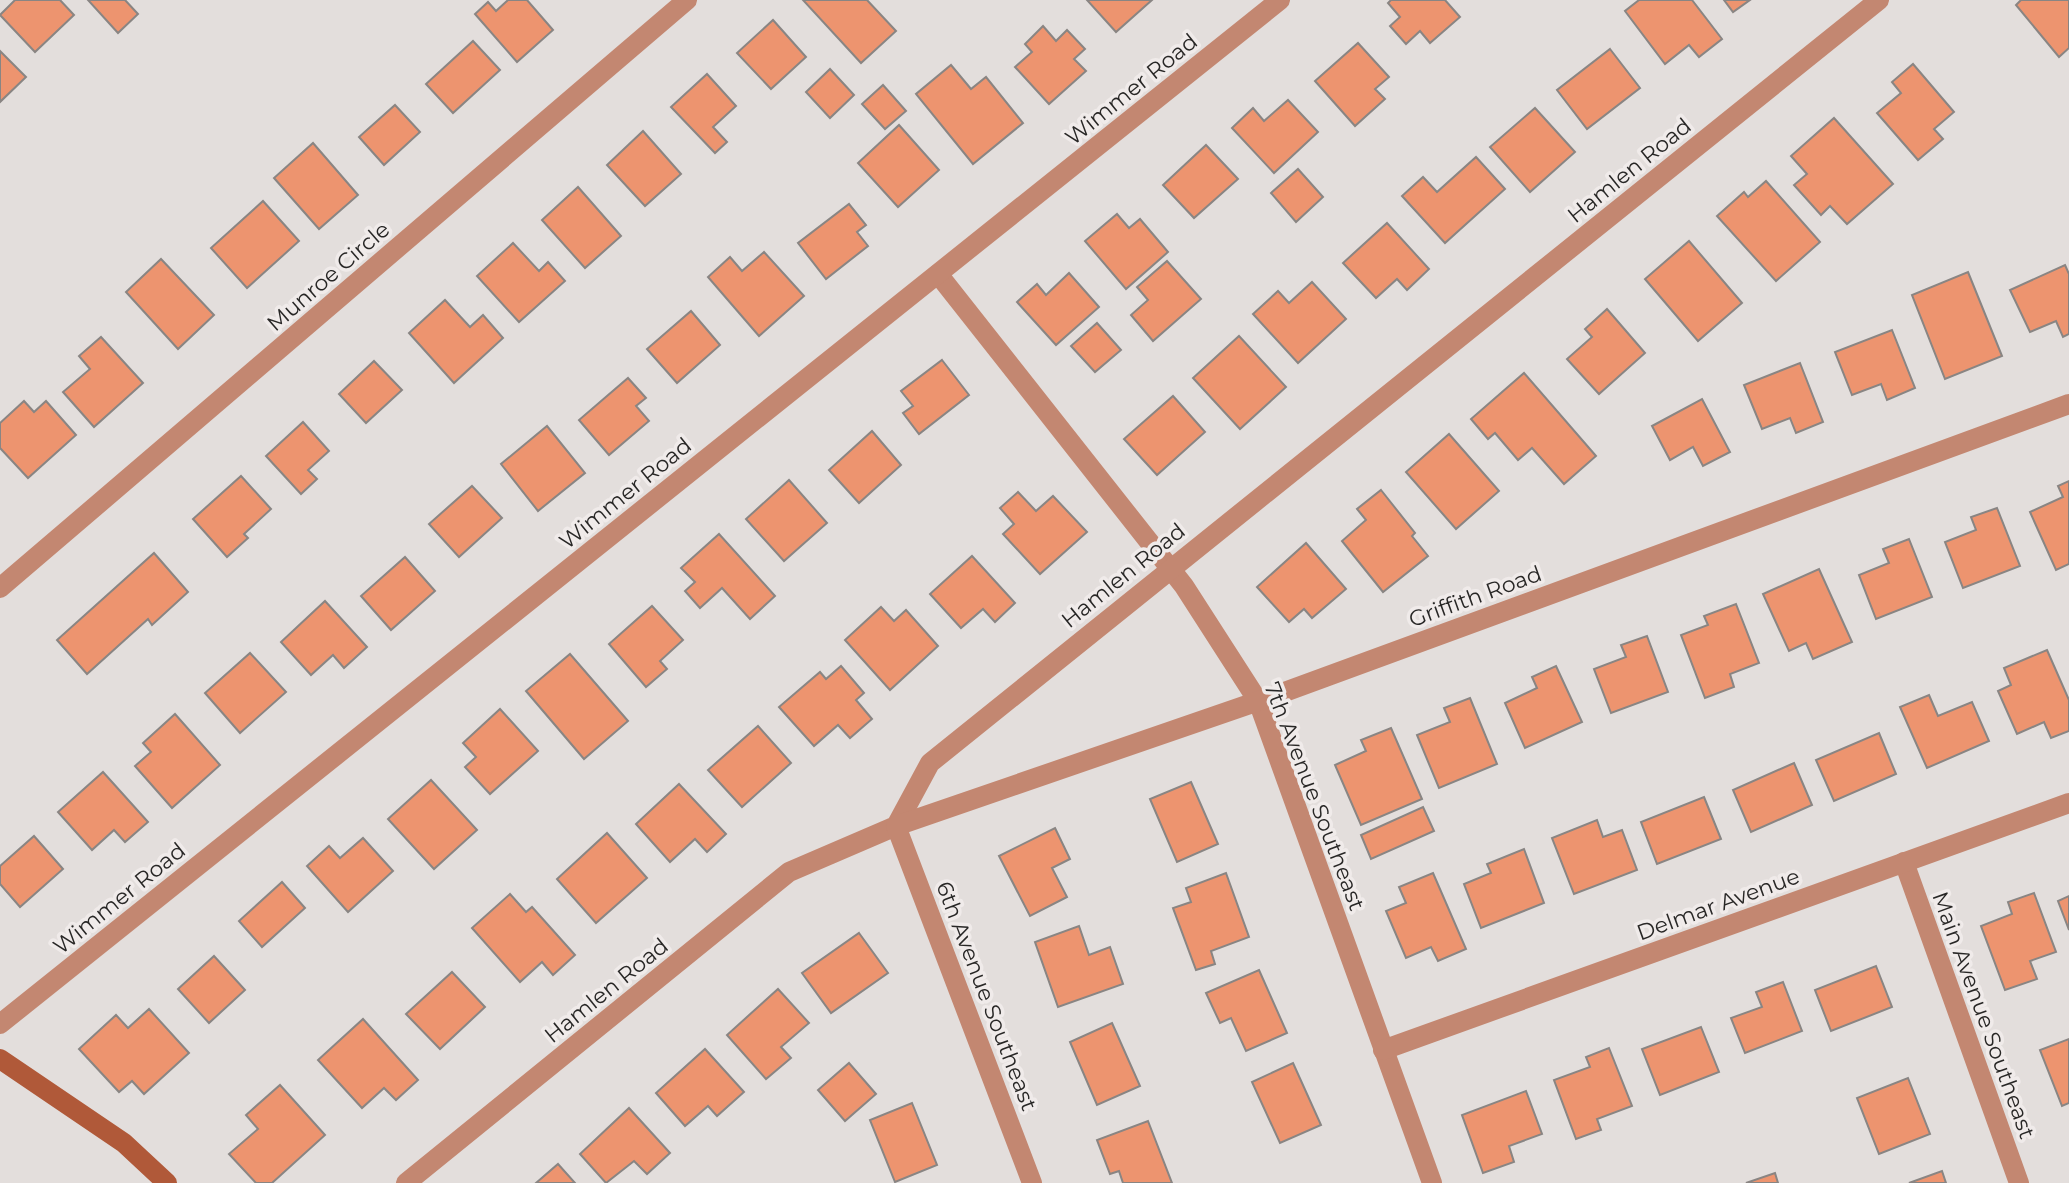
<svg xmlns="http://www.w3.org/2000/svg" width="2069" height="1183" font-family="Montserrat,sans-serif">
<style>
.building{fill:#ed946f;stroke:#898583;stroke-width:2}
.lines{fill:none;stroke-linecap:round;stroke-linejoin:round}
.street{stroke:#c38771;stroke-width:20}
.secondary{stroke:#b05939;stroke-width:20}
.labels{text-anchor:middle;stroke-width:7;stroke-linejoin:round;paint-order:stroke}
.street-label{font-size:22px;fill:#282726;stroke:#f0ebea}
</style>
<rect width="100%" height="100%" fill="#e3dedc"/>
<g class="building">
<polygon points="15,0 60,0 74,15 35,52 0,15"/>
<polygon points="88,0 125,0 138,14 118,33"/>
<polygon points="508,0 527,0 553,30 517,62 475,14 488,2 496,11"/>
<polygon points="803,0 867,0 896,31 861,63"/>
<polygon points="1087,0 1152,0 1116,32"/>
<polygon points="1391,0 1445,0 1460,17 1430,43 1420,31 1406,44 1390,26 1400,17 1388,3"/>
<polygon points="1639,0 1692,0 1722,39 1699,57 1689,45 1665,64 1625,11"/>
<polygon points="1724,0 1750,0 1733,12"/>
<polygon points="2021,0 2069,0 2069,48 2059,57 2016,5"/>
<polygon points="773,20 806,57 771,89 737,53"/>
<polygon points="1043,26 1056,41 1067,30 1085,49 1074,59 1086,71 1049,104 1015,67 1032,52 1025,44"/>
<polygon points="473,41 500,70 453,113 426,84"/>
<polygon points="1358,43 1389,77 1375,89 1385,99 1355,126 1315,81"/>
<polygon points="1610,49 1640,88 1587,129 1557,90"/>
<polygon points="0,51 26,77 0,102"/>
<polygon points="1913,64 1954,112 1934,129 1943,139 1918,160 1877,113 1901,93 1892,82"/>
<polygon points="951,65 971,89 986,77 1023,123 973,164 916,94"/>
<polygon points="830,69 854,95 830,118 806,92"/>
<polygon points="707,74 736,106 713,127 727,142 715,153 671,107"/>
<polygon points="883,85 906,111 885,129 862,104"/>
<polygon points="1288,100 1318,132 1274,173 1232,128 1253,108 1264,121"/>
<polygon points="395,105 420,132 384,165 359,137"/>
<polygon points="1535,108 1575,152 1530,192 1490,147"/>
<polygon points="1834,118 1893,184 1847,224 1830,206 1821,215 1794,185 1807,174 1791,156"/>
<polygon points="899,125 939,170 898,207 858,163"/>
<polygon points="643,131 681,174 645,206 607,165"/>
<polygon points="313,143 358,195 319,229 274,178"/>
<polygon points="1206,145 1238,179 1194,218 1163,185"/>
<polygon points="1476,157 1505,189 1445,243 1402,196 1423,177 1437,192"/>
<polygon points="1298,169 1323,197 1296,222 1271,193"/>
<polygon points="1766,181 1820,242 1776,281 1717,216 1744,192 1748,197"/>
<polygon points="578,187 621,236 585,268 542,220"/>
<polygon points="263,201 299,241 247,288 211,248"/>
<polygon points="849,204 866,225 857,232 868,246 826,279 798,243"/>
<polygon points="1117,214 1129,228 1140,219 1168,252 1126,289 1085,241"/>
<polygon points="1387,223 1429,269 1407,290 1397,279 1376,298 1343,263"/>
<polygon points="1689,241 1742,303 1698,341 1645,279"/>
<polygon points="513,243 539,271 548,262 565,281 519,322 477,276"/>
<polygon points="764,252 804,296 759,336 708,277 730,257 742,271"/>
<polygon points="161,259 214,315 178,349 126,292"/>
<polygon points="1167,261 1201,299 1153,341 1131,315 1148,300 1137,287"/>
<polygon points="2065,265 2069,274 2069,334 2063,337 2056,321 2030,332 2010,290"/>
<polygon points="1968,272 2002,356 1945,379 1912,295"/>
<polygon points="1069,273 1099,307 1056,345 1017,302 1037,284 1046,295"/>
<polygon points="1312,282 1346,319 1298,363 1253,314 1278,291 1289,303"/>
<polygon points="445,300 470,327 483,315 503,338 454,383 409,333"/>
<polygon points="1607,309 1645,353 1599,394 1567,359 1592,337 1585,329"/>
<polygon points="691,311 720,345 677,383 647,349"/>
<polygon points="1097,323 1121,350 1095,372 1071,346"/>
<polygon points="1892,330 1915,388 1887,400 1881,384 1852,395 1835,352"/>
<polygon points="1239,336 1286,387 1240,429 1193,378"/>
<polygon points="101,337 143,383 94,427 63,392 90,369 79,356"/>
<polygon points="942,360 969,395 919,434 903,413 913,406 901,391"/>
<polygon points="374,361 402,390 366,423 339,394"/>
<polygon points="1800,363 1823,422 1796,433 1790,418 1762,429 1744,385"/>
<polygon points="1524,373 1596,456 1564,484 1532,448 1518,460 1495,433 1488,439 1471,419"/>
<polygon points="628,378 646,398 636,406 649,421 609,455 579,420"/>
<polygon points="1173,396 1205,432 1157,475 1124,439"/>
<polygon points="1702,399 1730,452 1703,466 1693,447 1670,460 1652,426"/>
<polygon points="24,401 34,412 46,401 76,435 28,478 0,448 0,423"/>
<polygon points="303,422 329,451 308,470 317,479 301,494 266,456"/>
<polygon points="547,426 585,473 538,511 501,464"/>
<polygon points="872,431 901,465 859,503 829,470"/>
<polygon points="1449,434 1499,491 1456,529 1406,472"/>
<polygon points="241,476 271,509 244,534 248,538 227,557 193,519"/>
<polygon points="789,480 827,523 784,561 746,519"/>
<polygon points="2069,481 2069,564 2056,570 2030,512 2063,497 2058,486"/>
<polygon points="472,486 502,518 459,557 429,524"/>
<polygon points="1381,490 1415,533 1412,536 1428,556 1383,592 1342,541 1366,520 1357,509"/>
<polygon points="1018,492 1036,511 1053,496 1087,532 1040,574 1003,534 1014,524 1000,508"/>
<polygon points="1997,508 2020,566 1963,588 1945,542 1976,530 1971,517"/>
<polygon points="719,534 775,596 750,619 722,588 700,608 685,591 695,582 681,568"/>
<polygon points="1909,539 1932,597 1876,619 1859,575 1889,563 1883,549"/>
<polygon points="1306,543 1346,589 1312,618 1304,609 1289,622 1257,587"/>
<polygon points="154,553 188,592 152,625 148,619 87,674 57,640"/>
<polygon points="972,556 1015,603 995,622 983,609 961,628 930,594"/>
<polygon points="405,557 435,591 391,630 361,596"/>
<polygon points="1819,569 1852,642 1813,659 1806,643 1789,651 1763,594"/>
<polygon points="325,601 367,647 344,668 333,655 311,675 281,642"/>
<polygon points="1736,604 1759,663 1730,674 1734,687 1705,698 1681,635 1708,625 1704,616"/>
<polygon points="652,606 683,640 660,661 667,669 646,687 609,644"/>
<polygon points="881,607 894,621 906,610 938,646 890,690 845,640"/>
<polygon points="1647,636 1668,692 1611,713 1594,669 1626,657 1621,645"/>
<polygon points="2047,650 2069,700 2069,731 2051,738 2044,722 2017,734 1998,691 2011,685 2004,668"/>
<polygon points="250,653 286,692 240,733 205,693"/>
<polygon points="570,654 628,721 584,759 526,691"/>
<polygon points="841,666 864,693 856,700 872,719 850,738 838,725 814,746 779,707 820,672 826,679"/>
<polygon points="1556,666 1582,722 1525,748 1505,703 1537,688 1532,677"/>
<polygon points="1929,695 1938,716 1972,702 1989,741 1927,768 1900,707"/>
<polygon points="1470,698 1497,764 1439,788 1417,735 1450,722 1444,708"/>
<polygon points="500,709 538,751 490,794 465,767 476,757 463,743"/>
<polygon points="175,714 220,765 172,808 135,766 151,752 143,743"/>
<polygon points="758,726 791,763 742,807 708,770"/>
<polygon points="1391,728 1422,799 1361,825 1335,765 1366,751 1361,740"/>
<polygon points="1879,733 1896,774 1834,801 1816,760"/>
<polygon points="1794,763 1812,805 1751,832 1733,790"/>
<polygon points="103,772 148,822 125,842 114,830 92,850 58,812"/>
<polygon points="431,780 477,830 434,869 388,819"/>
<polygon points="1191,782 1218,844 1177,862 1150,799"/>
<polygon points="679,784 726,834 707,852 695,839 670,862 636,824"/>
<polygon points="1704,797 1721,839 1657,864 1641,822"/>
<polygon points="1423,807 1434,831 1371,859 1361,835"/>
<polygon points="1597,820 1603,837 1622,830 1637,870 1574,894 1552,838"/>
<polygon points="1055,828 1070,859 1052,868 1067,897 1030,916 999,856"/>
<polygon points="607,833 647,878 596,923 557,879"/>
<polygon points="34,836 63,869 20,907 0,884 0,866"/>
<polygon points="363,838 393,871 348,912 307,866 329,846 340,858"/>
<polygon points="1524,849 1544,903 1481,928 1464,884 1491,873 1487,864"/>
<polygon points="1226,873 1249,937 1211,951 1215,964 1196,970 1173,908 1191,902 1186,888"/>
<polygon points="1433,873 1466,949 1438,961 1431,947 1406,958 1386,911 1406,903 1399,887"/>
<polygon points="282,882 305,908 262,947 239,921"/>
<polygon points="2034,893 2056,952 2030,961 2037,979 2005,990 1981,926 2012,914 2008,902"/>
<polygon points="510,894 526,912 532,907 575,955 553,975 542,962 520,982 472,928"/>
<polygon points="2069,896 2069,930 2058,901"/>
<polygon points="1079,926 1089,955 1110,947 1123,984 1058,1007 1035,942"/>
<polygon points="859,933 888,973 831,1013 802,973"/>
<polygon points="214,956 245,990 209,1023 178,989"/>
<polygon points="1876,966 1892,1007 1831,1031 1815,990"/>
<polygon points="1259,970 1287,1033 1246,1051 1231,1018 1220,1023 1206,993"/>
<polygon points="452,972 485,1007 440,1049 406,1014"/>
<polygon points="1783,982 1802,1031 1745,1053 1731,1018 1762,1007 1756,992"/>
<polygon points="778,989 809,1023 781,1047 791,1058 766,1079 727,1035"/>
<polygon points="149,1009 189,1053 144,1094 132,1081 119,1092 79,1049 116,1015 128,1028"/>
<polygon points="363,1019 418,1080 396,1100 384,1088 362,1108 318,1060"/>
<polygon points="1112,1023 1140,1086 1097,1105 1070,1042"/>
<polygon points="1701,1027 1719,1072 1660,1095 1642,1049"/>
<polygon points="2069,1039 2069,1103 2062,1106 2040,1050"/>
<polygon points="1609,1048 1632,1106 1597,1119 1601,1130 1576,1139 1554,1080 1590,1067 1586,1057"/>
<polygon points="705,1049 744,1092 717,1116 708,1106 685,1126 656,1093"/>
<polygon points="849,1063 876,1094 845,1121 818,1090"/>
<polygon points="1293,1063 1321,1125 1280,1143 1252,1082"/>
<polygon points="1908,1078 1930,1134 1879,1154 1857,1098"/>
<polygon points="280,1085 325,1135 272,1183 256,1183 229,1154 258,1129 246,1115"/>
<polygon points="1526,1091 1542,1134 1509,1146 1514,1162 1483,1173 1462,1115"/>
<polygon points="912,1103 937,1165 895,1182 870,1120"/>
<polygon points="629,1108 670,1153 647,1174 634,1161 606,1183 580,1154"/>
<polygon points="1148,1121 1172,1183 1123,1183 1119,1171 1110,1174 1097,1140"/>
<polygon points="558,1164 575,1183 536,1183"/>
<polygon points="1942,1171 1946,1183 1909,1183"/>
<polygon points="1775,1173 1778,1183 1746,1183"/>
</g>
<g class="lines">
<g class="street">
<polyline points="938,274 1184,586 1258,701 1432,1183"/>
<polyline points="0,588 687,0"/>
<polyline points="1904,862 2019,1183"/>
<polyline points="0,1024 1280,0"/>
<polyline points="1383,1050 2069,803"/>
<polyline points="406,1183 789,872 896,826 930,763 1879,0"/>
<polyline points="1032,1183 896,826 1279,694 2069,404"/>
</g>
<polyline class="secondary" points="0,1059 124,1143 167,1183"/>
</g>
<g class="labels">
<g class="street-label">
<text transform="translate(1131 89) rotate(-39)" y="8">Wimmer Road</text>
<text transform="translate(1629 170) rotate(-39)" y="8">Hamlen Road</text>
<text transform="translate(328 276) rotate(-41)" y="8">Munroe Circle</text>
<text transform="translate(625 493) rotate(-39)" y="8">Wimmer Road</text>
<text transform="translate(1123 575) rotate(-39)" y="8">Hamlen Road</text>
<text transform="translate(1475 596) rotate(-20)" y="8">Griffith Road</text>
<text transform="translate(1315 796) rotate(69)" y="8">7th Avenue Southeast</text>
<text transform="translate(119 898) rotate(-39)" y="8">Wimmer Road</text>
<text transform="translate(1718 904) rotate(-20)" y="8">Delmar Avenue</text>
<text transform="translate(606 990) rotate(-39)" y="8">Hamlen Road</text>
<text transform="translate(987 996) rotate(69)" y="8">6th Avenue Southeast</text>
<text transform="translate(1984 1015) rotate(70)" y="8">Main Avenue Southeast</text>
</g>
</g>
</svg>
